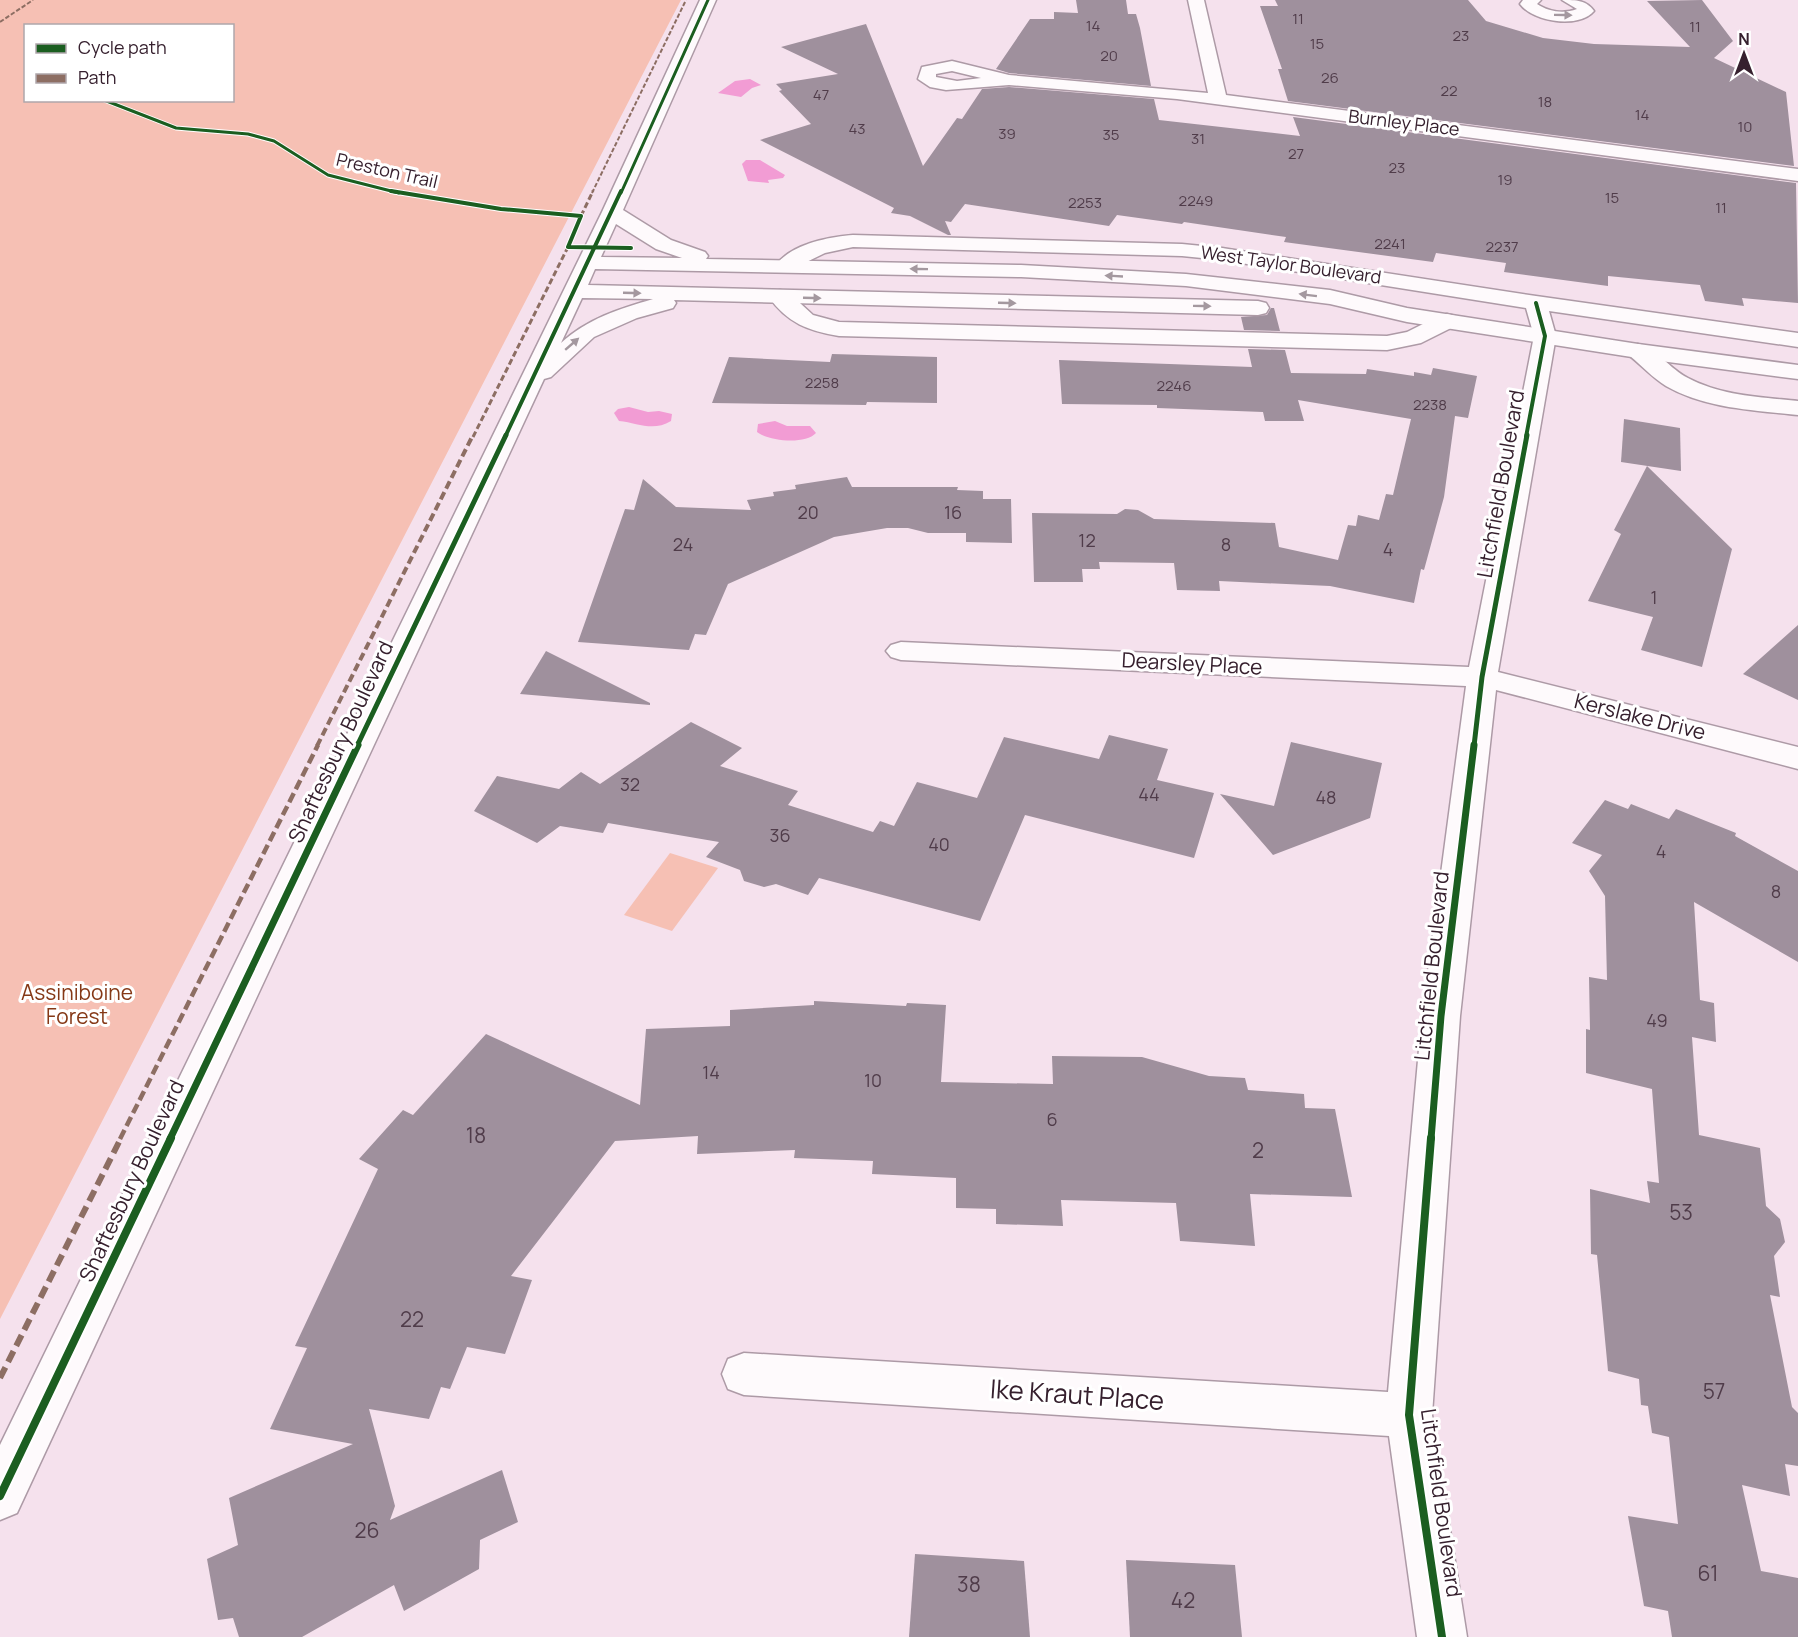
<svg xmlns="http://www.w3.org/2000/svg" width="1798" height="1637" font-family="Manrope,sans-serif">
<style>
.green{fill:#f6c0b4;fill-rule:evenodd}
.water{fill:#f29cd4}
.building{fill:#9f909d}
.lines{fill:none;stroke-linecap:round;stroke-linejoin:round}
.minor-casing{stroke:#ad9aa6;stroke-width:3}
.tertiary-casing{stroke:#ad9aa6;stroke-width:3}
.minor{fill:#fefafc;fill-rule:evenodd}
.tertiary{fill:#fefafc;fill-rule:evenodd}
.quiet-far4{stroke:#8d6e63;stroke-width:2;stroke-dasharray:4.5 2;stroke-linecap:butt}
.quiet-far3{stroke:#8d6e63;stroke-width:3;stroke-dasharray:6 3;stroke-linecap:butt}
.quiet-far2{stroke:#8d6e63;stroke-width:4;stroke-dasharray:8 4;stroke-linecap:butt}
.quiet-far1{stroke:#8d6e63;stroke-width:4.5;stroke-dasharray:10 4.5;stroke-linecap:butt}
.quiet{stroke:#8d6e63;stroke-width:6;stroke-dasharray:12 6;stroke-linecap:butt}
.cycleway-far4-casing{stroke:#fff;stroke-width:5}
.cycleway-far3-casing{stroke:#fff;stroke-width:6}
.cycleway-far2-casing{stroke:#fff;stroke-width:8}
.cycleway-far1-casing{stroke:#fff;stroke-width:10}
.cycleway-casing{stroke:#fff;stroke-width:12}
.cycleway-far4{stroke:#1b5e20;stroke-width:3}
.cycleway-far3{stroke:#1b5e20;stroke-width:4}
.cycleway-far2{stroke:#1b5e20;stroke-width:5}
.cycleway-far1{stroke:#1b5e20;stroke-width:7}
.cycleway{stroke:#1b5e20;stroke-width:8}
.oneway{fill:#a4989f}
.labels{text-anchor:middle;stroke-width:6;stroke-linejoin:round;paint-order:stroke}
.far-number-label{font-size:15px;fill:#503c4a}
.far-street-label{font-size:18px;fill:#36202e;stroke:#fff}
.number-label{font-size:18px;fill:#503c4a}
.street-label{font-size:21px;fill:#36202e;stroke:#fff}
.park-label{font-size:21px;fill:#853816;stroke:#fff}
.near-number-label{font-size:21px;fill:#503c4a}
.near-street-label{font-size:26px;fill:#36202e;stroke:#fff}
</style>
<rect width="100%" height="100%" fill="#f5e1ed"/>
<g class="green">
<path d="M0,0H681L0,1319ZM26,26H232V100H26Z"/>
<polygon points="670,853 718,868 672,931 624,915"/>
</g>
<g class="water">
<polygon points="750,79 761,85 752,88 741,97 718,93 735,81"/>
<polygon points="746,160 760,160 785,175 783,178 768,180 769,183 748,181 742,164"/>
<path d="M629,407L648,412L659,411L672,414L671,421C653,432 638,423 619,421L614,413L618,409Z"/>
<path d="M775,421L787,426H810L816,433C805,445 769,441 757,432L758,424Z"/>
</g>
<g class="building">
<polygon points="1076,0 1126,0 1128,14 1136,14 1140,28 1151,86 1009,73 996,69 1030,19 1054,19 1054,12 1078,13"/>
<polygon points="1275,0 1468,0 1486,21 1543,38 1594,44 1690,47 1647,1 1702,0 1733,41 1714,58 1786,92 1794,166 1288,101 1278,69 1282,69 1260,6 1278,6"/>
<polygon points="866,24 923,166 957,118 962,119 982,89 1009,87 1154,99 1159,120 1300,136 1293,117 1796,183 1798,303 1742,298 1744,306 1705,301 1700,285 1608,276 1608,286 1504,272 1506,263 1436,253 1433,262 1284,242 1286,237 1184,222 1182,224 1117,215 1109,226 965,204 951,222 945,221 951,235 948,235 910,216 891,213 894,208 760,140 811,124 779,91 782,90 776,84 838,74 781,47"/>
<polygon points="1271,308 1274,308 1280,331 1244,330 1241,317 1267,315"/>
<polygon points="1248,349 1285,350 1291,373 1366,374 1367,369 1414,376 1414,372 1431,375 1433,368 1477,376 1468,418 1455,416 1444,497 1424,570 1421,569 1414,603 1330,586 1219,581 1220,591 1177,590 1174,563 1099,562 1100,569 1082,569 1083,582 1034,582 1032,513 1117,514 1125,509 1138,510 1154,519 1275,523 1279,547 1338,560 1348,525 1356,526 1358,515 1379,520 1386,494 1393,495 1411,419 1298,400 1304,421 1265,421 1263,412 1157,408 1157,405 1062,404 1059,360 1252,367"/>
<polygon points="832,354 937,357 937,403 867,402 866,405 712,403 729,357 830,362"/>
<polygon points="1624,419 1680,428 1681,471 1621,462"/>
<polygon points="1647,466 1732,549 1702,667 1641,650 1653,617 1588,601 1621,534 1614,530"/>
<polygon points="847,477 852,487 958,487 957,490 983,491 983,499 1011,499 1012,543 966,542 966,533 928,533 908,528 887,528 834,537 728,584 706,635 695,634 689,650 578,642 625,509 634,510 643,479 676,507 751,510 747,500 774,496 773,492 796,489 795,485"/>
<polygon points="1798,625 1798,700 1743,674"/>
<polygon points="546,651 650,703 650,705 520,694"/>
<polygon points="691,722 742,748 720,766 798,791 788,805 873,832 880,821 894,826 917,782 977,798 1004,737 1099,759 1109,735 1168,749 1157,780 1214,793 1194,858 1025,815 980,921 819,878 808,895 776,884 764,887 744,881 740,870 706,857 719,842 608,823 603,833 560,826 537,843 474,811 497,776 559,789 581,772 600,784"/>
<polygon points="1291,742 1382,763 1370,818 1273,855 1220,794 1274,806"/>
<polygon points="1605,800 1628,809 1631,804 1669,819 1676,809 1736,833 1735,836 1798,871 1798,962 1694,902 1700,1000 1714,1003 1716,1042 1692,1037 1699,1135 1760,1148 1766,1206 1780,1219 1785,1242 1774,1256 1780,1297 1770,1295 1792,1407 1798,1413 1798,1466 1785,1464 1790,1496 1742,1485 1761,1571 1798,1578 1798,1637 1672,1637 1668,1611 1644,1606 1628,1516 1678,1524 1669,1437 1652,1433 1648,1406 1641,1405 1639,1379 1608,1371 1597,1255 1591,1254 1590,1189 1650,1203 1647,1181 1659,1183 1652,1089 1586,1073 1586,1029 1590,1030 1589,977 1607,980 1605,896 1589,871 1602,855 1572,843"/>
<polygon points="814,1001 906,1006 907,1003 946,1005 941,1082 1053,1084 1052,1056 1142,1057 1209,1076 1245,1078 1248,1090 1304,1094 1305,1108 1335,1109 1352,1197 1250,1194 1255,1246 1180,1241 1176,1203 1061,1200 1063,1226 996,1224 996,1209 956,1208 956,1178 872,1174 873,1161 794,1158 795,1150 697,1154 698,1136 615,1141 511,1276 532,1280 505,1354 467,1347 450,1389 441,1387 429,1419 369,1409 395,1506 390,1520 502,1470 518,1522 480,1540 479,1569 404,1611 394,1585 302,1637 239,1637 233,1618 218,1620 207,1559 238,1545 229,1498 353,1444 270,1429 307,1348 295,1346 378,1169 359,1159 403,1110 413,1115 486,1034 640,1105 646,1029 730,1026 730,1010 814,1005"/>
<polygon points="915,1554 1024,1561 1030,1637 909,1637"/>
<polygon points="1126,1560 1235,1565 1242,1637 1130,1637"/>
</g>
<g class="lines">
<defs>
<g id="minor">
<path d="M1188,0H1204L1226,95L1798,169V181L1177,99L1009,85L946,90L930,87L918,79L922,67L952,61L1009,75L1208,93ZM952,71L981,78L957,81L936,77V74Z"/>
<path d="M1541,0L1537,4C1549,12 1564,14 1577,9L1562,0C1577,0 1586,0 1594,11C1579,29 1533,22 1520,4L1523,0Z"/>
<path d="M853,235L1182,244L1222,248L1536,296L1798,333V347L1549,311L1556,336L1498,672L1798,747V769L1496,690L1460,1016L1432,1415L1467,1637H1417L1389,1436L744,1395L728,1389L722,1374L728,1359L744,1353L1388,1392L1422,1016L1466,686L901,660L891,657L886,651L891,645L901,642L1469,667L1534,336L1526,308L1222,260L1182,256L853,247L825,253L786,272L779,270L775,266C791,244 828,237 853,235Z"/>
<path d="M780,290L788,292L813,315L839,322L1387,336L1407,332L1439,316L1447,314L1455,316L1458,321L1455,326L1421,343L1387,350L839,336C809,331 787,323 769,297L772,292Z"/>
<path d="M1638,344C1657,349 1670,369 1688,378C1722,396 1760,397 1798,401V415C1754,410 1706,409 1666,386C1653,378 1642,366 1630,356L1627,351L1630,346Z"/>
</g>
<path id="tertiary" d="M700,0H716L623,210L671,240L705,252L708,256L706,259L1021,265L1186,274L1330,290L1407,308L1638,344L1798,365V379L1638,358L1407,322L1330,304L1186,286L1021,277L595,269L588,285L1258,301L1266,303L1269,308L1266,313L1258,315L674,300L676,303L673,308L637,318L594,337L551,377L544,379L17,1513L0,1520V1445L602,212ZM616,224L656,249L682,258L601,257ZM582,298L653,299C619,309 587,319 561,343Z"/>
</defs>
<use href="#minor" class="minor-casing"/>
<use href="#tertiary" class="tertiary-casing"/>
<use href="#minor" class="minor"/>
<use href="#tertiary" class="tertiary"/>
<g class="quiet-far4">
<polyline points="0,22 33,0"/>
<polyline points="592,193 686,0"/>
</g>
<g class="quiet-far3">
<polyline points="581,216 593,191"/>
<polyline points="473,437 568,247"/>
</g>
<polyline class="quiet-far2" points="317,746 473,435"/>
<polyline class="quiet-far1" points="120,1139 318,745"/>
<polyline class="quiet" points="0,1378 121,1138"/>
<defs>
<g id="cycleway-far4">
<polyline points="104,100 176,128 248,134 274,141 328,175 399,193"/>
<polyline points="621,193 708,0"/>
</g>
<g id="cycleway-far3">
<polyline points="391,191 501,209 581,216 568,247 631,248"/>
<polyline points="505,437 621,191"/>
<polyline points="1526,437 1545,336 1536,303"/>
</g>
<g id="cycleway-far2">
<polyline points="357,746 506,435"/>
<polyline points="1474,746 1482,677 1527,435"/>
</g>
<g id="cycleway-far1">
<polyline points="170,1139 358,745"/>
<polyline points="1431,1139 1441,1016 1474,745"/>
</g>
<g id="cycleway">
<polyline points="1431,1138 1409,1415 1442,1637"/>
<polyline points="0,1496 171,1138"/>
</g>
</defs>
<use href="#cycleway-far4" class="cycleway-far4-casing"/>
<use href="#cycleway-far3" class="cycleway-far3-casing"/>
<use href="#cycleway-far2" class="cycleway-far2-casing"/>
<use href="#cycleway-far1" class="cycleway-far1-casing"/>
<use href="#cycleway" class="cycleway-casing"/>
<use href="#cycleway-far4" class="cycleway-far4"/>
<use href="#cycleway-far3" class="cycleway-far3"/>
<use href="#cycleway-far2" class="cycleway-far2"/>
<use href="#cycleway-far1" class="cycleway-far1"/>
<use href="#cycleway" class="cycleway"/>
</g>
<defs><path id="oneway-solid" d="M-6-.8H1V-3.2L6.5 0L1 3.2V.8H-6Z" transform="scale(1.5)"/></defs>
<g class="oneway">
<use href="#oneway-solid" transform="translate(1563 15) rotate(1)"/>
<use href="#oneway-solid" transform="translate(919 269) rotate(-179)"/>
<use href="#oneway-solid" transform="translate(1114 276) rotate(-177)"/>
<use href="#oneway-solid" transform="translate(632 293) rotate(2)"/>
<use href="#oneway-solid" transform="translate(1308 295) rotate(-173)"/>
<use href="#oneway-solid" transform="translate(812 298) rotate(2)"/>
<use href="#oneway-solid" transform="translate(1007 303) rotate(2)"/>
<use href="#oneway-solid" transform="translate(1202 306) rotate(1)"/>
<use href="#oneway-solid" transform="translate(572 344) rotate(-41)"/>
</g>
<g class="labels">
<g class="far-number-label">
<text x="1298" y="24">11</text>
<text x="1093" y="31">14</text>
<text x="1695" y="32">11</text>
<text x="1461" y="41">23</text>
<text x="1317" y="49">15</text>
<text x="1109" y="61">20</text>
<text x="1330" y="83">26</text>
<text x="1449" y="96">22</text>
<text x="821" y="100">47</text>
<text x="1545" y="107">18</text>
<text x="1642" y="120">14</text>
<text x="1745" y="132">10</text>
<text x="857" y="134">43</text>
<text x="1007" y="139">39</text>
<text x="1111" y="140">35</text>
<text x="1198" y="144">31</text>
<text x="1296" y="159">27</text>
<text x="1397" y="173">23</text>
<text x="1505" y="185">19</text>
<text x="1612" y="203">15</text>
<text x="1196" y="206">2249</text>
<text x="1085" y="208">2253</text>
<text x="1721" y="213">11</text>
<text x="1390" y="249">2241</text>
<text x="1502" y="252">2237</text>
<text x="822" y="388">2258</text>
<text x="1174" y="391">2246</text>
<text x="1430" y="410">2238</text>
</g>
<g class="far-street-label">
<text transform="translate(1404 123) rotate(7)" y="6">Burnley Place</text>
<text transform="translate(387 171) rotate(13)" y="6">Preston Trail</text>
<text transform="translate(1291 265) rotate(8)" y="6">West Taylor Boulevard</text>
</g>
<g class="number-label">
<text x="808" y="519">20</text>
<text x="953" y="519">16</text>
<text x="1087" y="547">12</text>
<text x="683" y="551">24</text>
<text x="1226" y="551">8</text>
<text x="1388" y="556">4</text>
<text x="1654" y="604">1</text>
<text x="630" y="791">32</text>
<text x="1149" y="801">44</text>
<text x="1326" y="804">48</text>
<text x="780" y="842">36</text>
<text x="939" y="851">40</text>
<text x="1661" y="858">4</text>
<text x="1776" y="898">8</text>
<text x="1657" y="1027">49</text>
<text x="711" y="1079">14</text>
<text x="873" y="1087">10</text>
<text x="1052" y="1126">6</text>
</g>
<g class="street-label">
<text transform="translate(1501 484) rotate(-80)" y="7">Litchfield Boulevard</text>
<text transform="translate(1192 664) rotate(3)" y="7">Dearsley Place</text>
<text transform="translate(1640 717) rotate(14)" y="7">Kerslake Drive</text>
<text transform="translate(341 742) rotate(-65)" y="7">Shaftesbury Boulevard</text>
<text transform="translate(1432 966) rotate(-84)" y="7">Litchfield Boulevard</text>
<text transform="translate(132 1181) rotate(-65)" y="7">Shaftesbury Boulevard</text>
<text transform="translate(1441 1503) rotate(82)" y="7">Litchfield Boulevard</text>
</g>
<g class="park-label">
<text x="77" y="1000">Assiniboine<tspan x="77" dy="24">Forest</tspan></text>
</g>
<g class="near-number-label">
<text x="476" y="1143">18</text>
<text x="1258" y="1158">2</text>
<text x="1681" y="1220">53</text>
<text x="412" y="1327">22</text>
<text x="1714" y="1399">57</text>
<text x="367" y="1538">26</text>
<text x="1708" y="1581">61</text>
<text x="969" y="1592">38</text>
<text x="1183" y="1608">42</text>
</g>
<g class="near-street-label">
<text transform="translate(1077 1395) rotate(4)" y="9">Ike Kraut Place</text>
</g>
</g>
<rect x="24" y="24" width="210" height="78" fill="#ffffff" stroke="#afa6ab" stroke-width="1.5"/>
<rect x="36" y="44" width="30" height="9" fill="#1b5e20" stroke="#afa6ab" stroke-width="1.5"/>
<text x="78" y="54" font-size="18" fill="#36202e">Cycle path</text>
<rect x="36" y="74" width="30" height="9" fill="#8d6e63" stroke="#afa6ab" stroke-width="1.5"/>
<text x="78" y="84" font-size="18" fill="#36202e">Path</text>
<g transform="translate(1744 54)" stroke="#ffffff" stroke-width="4.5" paint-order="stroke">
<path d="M0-4.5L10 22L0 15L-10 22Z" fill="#36202e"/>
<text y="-9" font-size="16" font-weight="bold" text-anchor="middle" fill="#36202e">N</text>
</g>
</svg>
